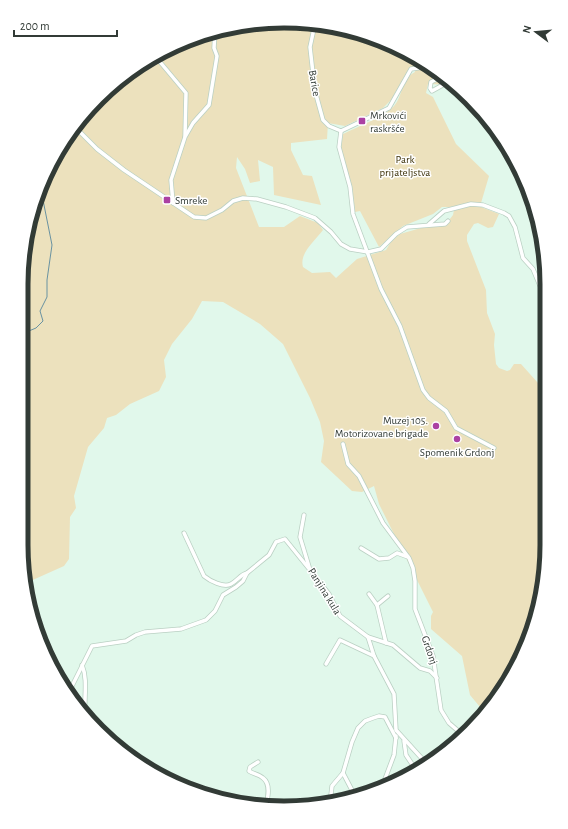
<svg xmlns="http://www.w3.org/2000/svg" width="568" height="829" font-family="'Alegreya Sans',sans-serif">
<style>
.green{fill:#ece1bd}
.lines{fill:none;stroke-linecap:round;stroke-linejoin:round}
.stream{stroke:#6992a1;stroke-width:1}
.minor-casing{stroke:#bad0c3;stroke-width:5}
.minor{stroke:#fff;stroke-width:3.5}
.poi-dot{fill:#ab41a3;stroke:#fff;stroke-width:1.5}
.labels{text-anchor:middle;stroke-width:3;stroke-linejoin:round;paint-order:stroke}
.street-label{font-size:11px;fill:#323b36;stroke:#fff}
.poi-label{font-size:11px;fill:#323b36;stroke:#fff;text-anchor:start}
.park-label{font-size:11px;fill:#3d320a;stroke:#fff}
.rim{fill:none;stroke:#323b36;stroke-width:5}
</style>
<rect width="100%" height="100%" fill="#e1f8eb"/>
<path class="green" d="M284,21C301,23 320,22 337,26C383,37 418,55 454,85L428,84L426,93L433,97L456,144L489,176L481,203C468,202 456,208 442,207L433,214L403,226L379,247L360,211L355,212L352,187L341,148L343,134C357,127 384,117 394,106C403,96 401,79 415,72L414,67L409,69L391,100L383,108L345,126L328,123L327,139L291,143V150L303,175L312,176L321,205L274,195L273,167L258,160L260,181L250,183L245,169L237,157L236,168L259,227H284L300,216L318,223L323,230C315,241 299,253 303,267L312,273L330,272L336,278L357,259L386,250L392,240L400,234L428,226H440L446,224L453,215L454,210L476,205L499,214L493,227L488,228L478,223L474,224L467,235V241L486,290L487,313L495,334L494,345L496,364L499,368L507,371L510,370L514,364H521L538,383H544L547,545L542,597L527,646L503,691L485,713L470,695L462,656L431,629V616L433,612L379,504L374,486L362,492L352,491L321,462L324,441L320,422L310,398L283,344L260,324L223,302L202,301L192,319L172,344L164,360L166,377L159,391L130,404L116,415L107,418L104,428L88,447L74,496L76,508L70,517L69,559L64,566L26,583L21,545L26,233L48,167L98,98L138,65L184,41L233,26Z"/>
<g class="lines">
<polyline class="stream" points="24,333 36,328 43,321 40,311 47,297 47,280 52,245 41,190"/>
<defs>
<g id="minor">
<polyline points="315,24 310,47 315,91 323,120 329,126 341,131"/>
<polyline points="155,56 186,93 185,136"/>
<polyline points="443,76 431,82 430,88 432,91 450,81"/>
<polyline points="76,128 97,149 124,170 194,217 206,218 222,210 233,201 243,198 257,199 286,207 315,218 331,232 341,244 350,249 368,252 381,249 396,234 407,227 445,224 448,221"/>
<polyline points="341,131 339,147 350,187 353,214 381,289 400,326 423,390 429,398 446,411 456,428 494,448"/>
<polyline points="341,131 389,108 411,69 432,66"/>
<polyline points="173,203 171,180 185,137 193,123 209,105 217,56 214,48 215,31"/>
<polyline points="429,224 444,211 471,204 483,205 504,213 509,216 515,227 523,258 533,269 543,293"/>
<polyline points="343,444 348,464 359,476 383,523 409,558 413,568 415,581 415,609 433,656 441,710 449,723 464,736"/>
<polyline points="304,515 300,537 310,570 329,594 340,616 368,637 374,656 394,694 396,730 426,763"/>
<path d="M184,533L204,576C210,581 224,588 231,584C237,581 241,574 247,573"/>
<polyline points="361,548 379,559 389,558 397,553 408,557"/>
<polyline points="369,594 377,605"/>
<polyline points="368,637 393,645 420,668 430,671 437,678"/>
<polyline points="386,643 377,605 388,596"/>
<polyline points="326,664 340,640 374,656"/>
<path d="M82,665C88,680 84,696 85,713"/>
<polyline points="68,694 92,646 126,641 136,635 145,632 181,629 206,620 215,611 223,595 236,587 243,581 247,573 269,555 276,542 285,539 310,570"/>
<polyline points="404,741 406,755 416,770"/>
<path d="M258,762L250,767L249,771C253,774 259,774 263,778C271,784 268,797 266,805"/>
<polyline points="343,773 355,796"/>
<polyline points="382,787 394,755 396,736"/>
<polyline points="330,803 332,786 343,773 352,742 358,728 365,721 373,718 379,716 385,717 396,738"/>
</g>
</defs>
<use href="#minor" class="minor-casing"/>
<use href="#minor" class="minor"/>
</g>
<g class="poi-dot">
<rect x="358" y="117" width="8" height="8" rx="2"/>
<rect x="163" y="196" width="8" height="8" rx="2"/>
<circle cx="436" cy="426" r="4"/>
<circle cx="457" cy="439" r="4"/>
</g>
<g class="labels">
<g class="street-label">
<text transform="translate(315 83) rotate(80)" y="4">Barice</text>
<text transform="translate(325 591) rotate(58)" y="4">Panjina kula</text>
<text transform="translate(430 650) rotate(71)" y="4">Grdonj</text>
</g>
<g class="poi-label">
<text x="370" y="119">Mrkovići<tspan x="370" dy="13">raskršće</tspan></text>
<text x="175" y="204">Smreke</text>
<text x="428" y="424" text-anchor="end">Muzej 105.<tspan x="428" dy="13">Motorizovane brigade</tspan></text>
<text x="457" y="456" text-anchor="middle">Spomenik Grdonj</text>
</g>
<g class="park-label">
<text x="405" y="163">Park<tspan x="405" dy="13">prijateljstva</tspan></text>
</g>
</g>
<path d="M0 0H568V829H0ZM284 28H284A256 256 0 0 1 540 284V545A256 256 0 0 1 284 801H284A256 256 0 0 1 28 545V284A256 256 0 0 1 284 28Z" fill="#fff" fill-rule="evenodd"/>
<path class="rim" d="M284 28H284A256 256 0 0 1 540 284V545A256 256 0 0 1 284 801H284A256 256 0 0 1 28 545V284A256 256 0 0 1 284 28Z"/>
<g transform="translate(536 32) rotate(286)" stroke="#ffffff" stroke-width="3" paint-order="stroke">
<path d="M0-3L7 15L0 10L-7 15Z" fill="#323b36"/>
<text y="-6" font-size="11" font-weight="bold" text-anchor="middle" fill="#323b36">N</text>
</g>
<path d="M14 30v6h103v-6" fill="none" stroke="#323b36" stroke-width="2"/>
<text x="20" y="30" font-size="12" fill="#323b36" stroke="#ffffff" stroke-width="3" paint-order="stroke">200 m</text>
</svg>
